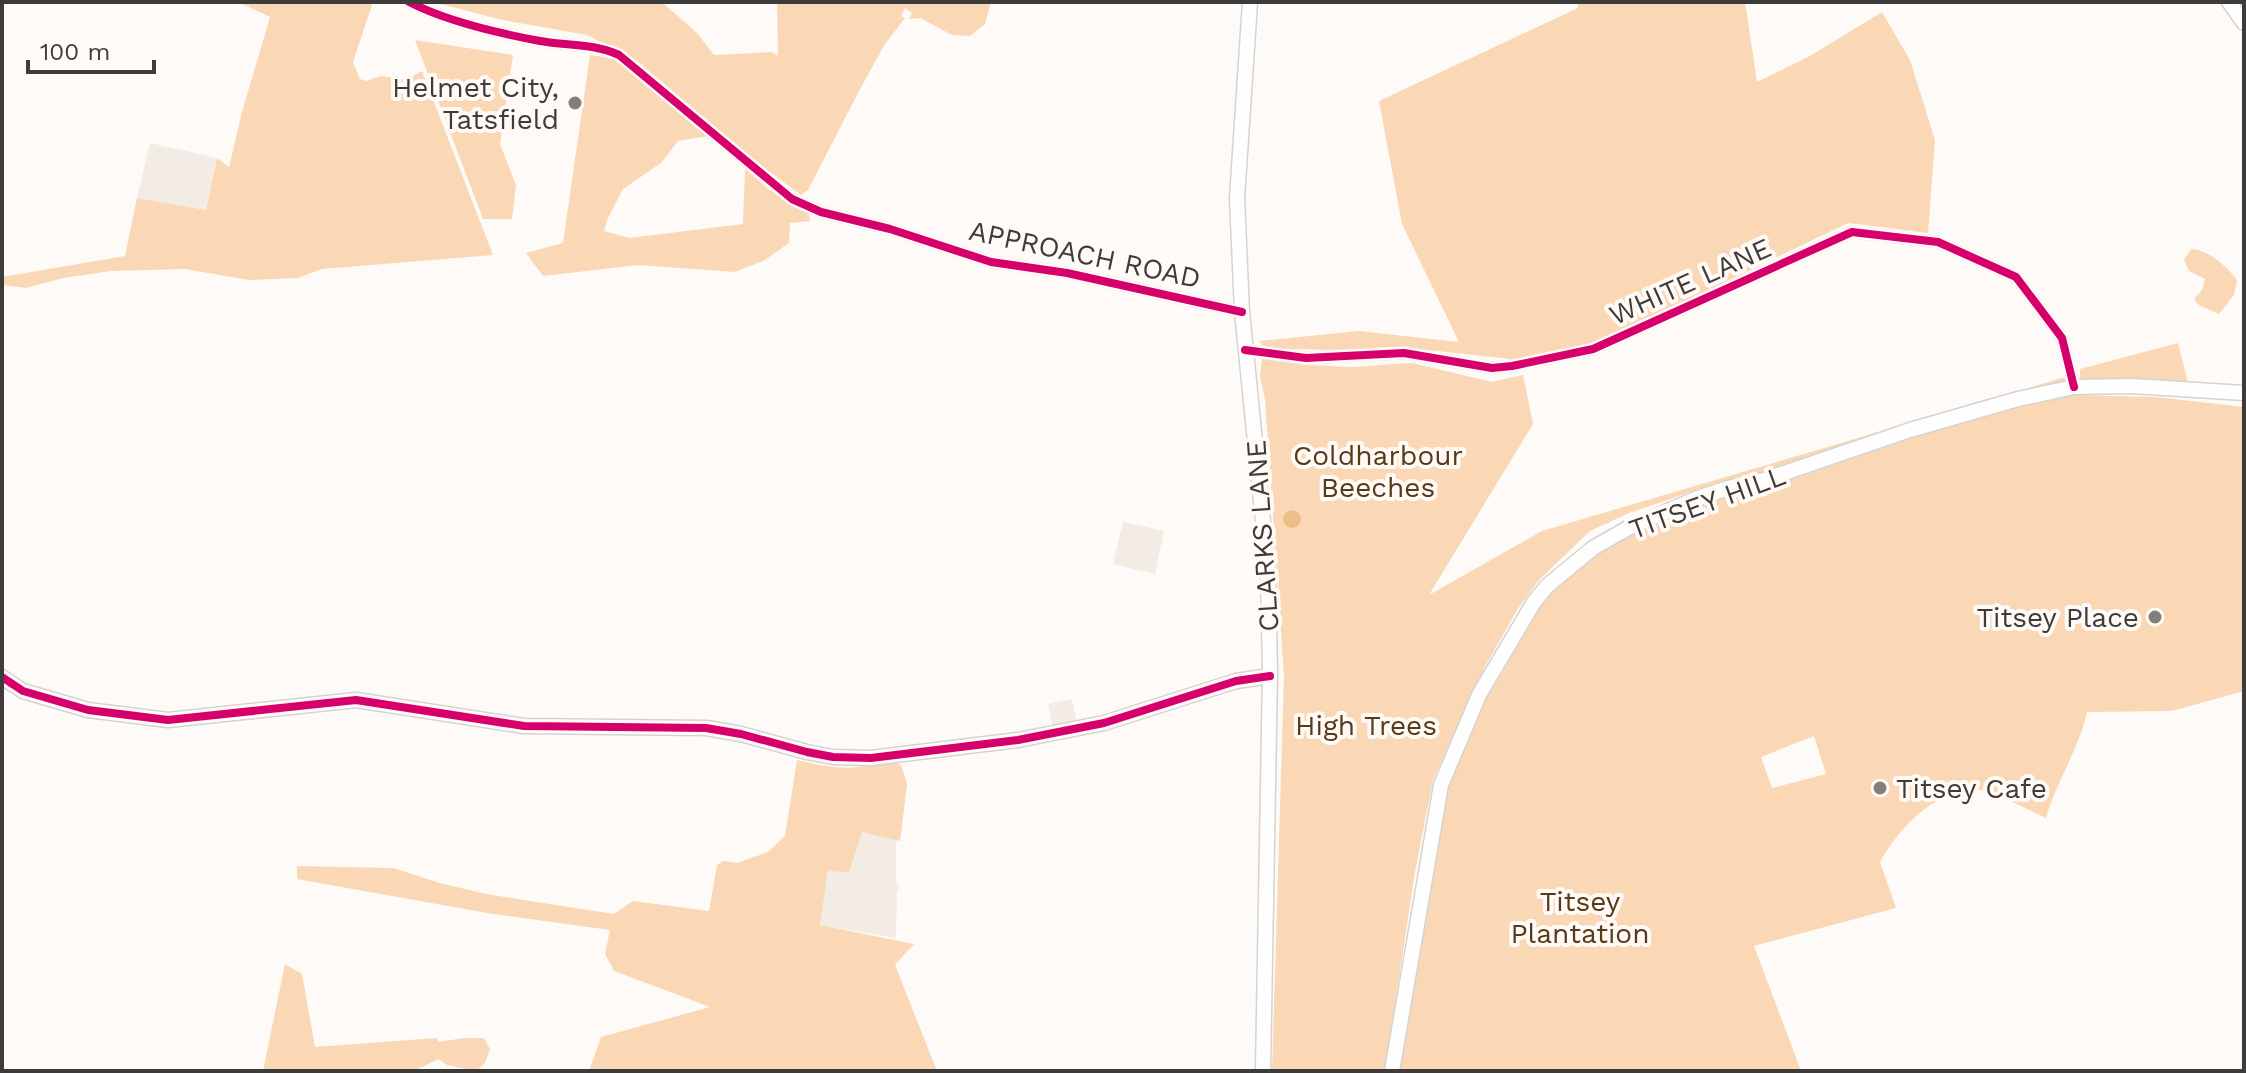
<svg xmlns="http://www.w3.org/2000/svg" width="2246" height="1073" font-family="'Work Sans',sans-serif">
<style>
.built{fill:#f2ece5}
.green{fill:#fad8b5;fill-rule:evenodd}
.water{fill:#eebe89}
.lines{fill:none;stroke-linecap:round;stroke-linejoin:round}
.street-casing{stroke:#d5d3d2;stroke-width:13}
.secondary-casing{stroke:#d5d3d2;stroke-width:17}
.street{stroke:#fffefe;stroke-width:10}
.secondary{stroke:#fffefe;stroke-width:14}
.cycleway-casing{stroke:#fffaf6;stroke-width:13}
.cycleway{stroke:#d6006c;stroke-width:8}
.poi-dot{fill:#817e7c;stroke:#fffaf6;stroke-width:3}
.labels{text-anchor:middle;stroke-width:8;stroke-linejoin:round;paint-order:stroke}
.poi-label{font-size:28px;fill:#3e3c3a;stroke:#fffaf6;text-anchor:end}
.street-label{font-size:28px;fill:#3e3c3a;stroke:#fffaf6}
.park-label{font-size:28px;fill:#563a1a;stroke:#fffaf6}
</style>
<rect width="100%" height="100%" fill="#fdfaf8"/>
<g class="built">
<polygon points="150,143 217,158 206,210 137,198"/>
<polygon points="1123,522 1164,531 1155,574 1113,564"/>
<polygon points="1072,699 1077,723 1053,728 1048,704"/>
<polygon points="862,831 896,840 896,881 900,888 897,890 896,938 820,925 828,870 849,872"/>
</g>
<g class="green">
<polygon points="238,2 373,2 353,62 360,79 366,81 381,76 406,80 422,71 493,255 322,269 298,278 249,280 185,269 111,271 63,278 26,288 2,285 2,277 125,256 137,198 206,210 217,158 229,167 242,112 270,17"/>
<polygon points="433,2 662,2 697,33 714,55 772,52 778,56 777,2 991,2 985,24 970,36 952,35 920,18 909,19 912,13 905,8 901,16 905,18 885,44 859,91 808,190 801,195 762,166 636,60 587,35 502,20"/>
<polygon points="1578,2 1745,2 1757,82 1810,56 1882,12 1910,60 1935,140 1928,233 1848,223 1590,347 1520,360 1400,347 1330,350 1265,348 1259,341 1359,331 1459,342 1402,224 1379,101 1578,8"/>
<polygon points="415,40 513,55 500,144 516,185 512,219 483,219"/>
<polygon points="590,55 615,59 709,136 678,141 661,163 623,189 607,220 604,231 629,238 743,224 745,169 768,189 809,212 810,221 790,223 789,243 765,260 735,272 638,265 543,276 526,253 563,243"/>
<path d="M2191,249C2207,249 2228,267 2237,280L2234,295L2219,314L2199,305L2194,299L2202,290L2205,279L2189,271L2184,260Z"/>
<polygon points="2178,343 2188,382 2080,381 2080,369"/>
<polygon points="1262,359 1306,365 1352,367 1412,363 1492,382 1523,375 1533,424 1429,595 1542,531 2065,377 2066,383 1802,462 1700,489 1629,513 1590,531 1540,579 1517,610 1486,665 1433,780 1415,872 1385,1071 1272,1071 1284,675 1265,400 1260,376"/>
<path d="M2069,395L2156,397L2244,407V691L2172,711L2087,712C2079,749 2056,782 2046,818L1991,792L1959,786C1952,796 1942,797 1932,804C1910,818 1893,839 1880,862L1896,908L1754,946L1801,1071H1400L1446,785L1484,697L1547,593L1595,552L1655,522L1727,496L1773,486L1946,426L2021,404ZM1814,736L1826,774L1772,788L1761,757Z"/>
<path d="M797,760C827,767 856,773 886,760L901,765L907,784L900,841L862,832L849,873L828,870L820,925L914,944L895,965L937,1071H589L601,1037L710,1007L614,971L605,954L610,930L487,913L297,879V866L393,868L440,883L486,894L614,914L633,901L709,911L717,865L723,861L737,863L768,852L785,836Z"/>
<polygon points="285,964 302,974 315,1047 437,1038 438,1042 465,1038 484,1038 490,1049 485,1063 476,1071 447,1065 438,1059 414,1071 263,1071"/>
</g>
<circle class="water" cx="1292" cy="519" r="9"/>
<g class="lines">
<defs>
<g id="street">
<path d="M409,2C448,22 497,33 540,41C567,46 593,43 619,55L792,199L821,212L890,229L991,262L1067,273L1242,312"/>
<polyline points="1245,350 1306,358 1404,353 1492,368 1512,366 1593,349 1852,232 1938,242 2016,277 2062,338 2074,387"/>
</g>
<g id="secondary">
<polyline points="1250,2 1237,198 1242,312 1268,571 1270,672 1263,1071"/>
<polyline points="2229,2 2244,23"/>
<polyline points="2,677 23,691 88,710 168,720 356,700 524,726 706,728 741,734 807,752 833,757 871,758 1018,740 1104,723 1236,681 1270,676"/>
<polyline points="1392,1071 1441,785 1479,695 1534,602 1547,586 1593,548 1628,528 1698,498 1728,488 1764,480 1910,430 2018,399 2074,387 2132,386 2244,393"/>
</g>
</defs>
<use href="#street" class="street-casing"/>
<use href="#secondary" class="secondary-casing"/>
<use href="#street" class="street"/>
<use href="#secondary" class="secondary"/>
<defs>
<g id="cycleway">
<path d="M409,2C448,22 497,33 540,41C567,46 593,43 619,55L792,199L821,212L890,229L991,262L1067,273L1242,312"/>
<polyline points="1245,350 1306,358 1404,353 1492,368 1512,366 1593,349 1852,232 1938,242 2016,277 2062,338 2074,387"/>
<polyline points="2,677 23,691 88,710 168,720 356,700 524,726 706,728 741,734 807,752 833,757 871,758 1018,740 1104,723 1236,681 1270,676"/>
</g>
</defs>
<use href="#cycleway" class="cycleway-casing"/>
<use href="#cycleway" class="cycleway"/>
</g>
<g class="poi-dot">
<circle cx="575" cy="103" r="8"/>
<circle cx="2155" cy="617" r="8"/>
<circle cx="1880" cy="788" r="8"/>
</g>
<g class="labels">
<g class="poi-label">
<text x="559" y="97">Helmet City,<tspan x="559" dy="32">Tatsfield</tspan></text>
<text x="2139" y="627">Titsey Place</text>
<text x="1896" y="798" text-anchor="start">Titsey Cafe</text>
</g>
<g class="street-label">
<text transform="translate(1085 254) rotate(12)" y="10">APPROACH ROAD</text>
<text transform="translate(1690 281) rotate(-24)" y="10">WHITE LANE</text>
<text transform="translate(1707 502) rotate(-20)" y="10">TITSEY HILL</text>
<text transform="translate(1262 536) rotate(-94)" y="10">CLARKS LANE</text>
</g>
<g class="park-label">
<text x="1378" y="465">Coldharbour<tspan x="1378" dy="32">Beeches</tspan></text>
<text x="1366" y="735">High Trees</text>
<text x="1580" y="911">Titsey<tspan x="1580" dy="32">Plantation</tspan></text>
</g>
</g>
<rect width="2246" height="1073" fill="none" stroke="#3e3c3a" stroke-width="8"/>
<path d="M28 60v12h126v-12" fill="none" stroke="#3e3c3a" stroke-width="4"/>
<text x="40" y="60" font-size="24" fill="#3e3c3a" stroke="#fffaf6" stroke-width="6" paint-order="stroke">100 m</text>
</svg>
